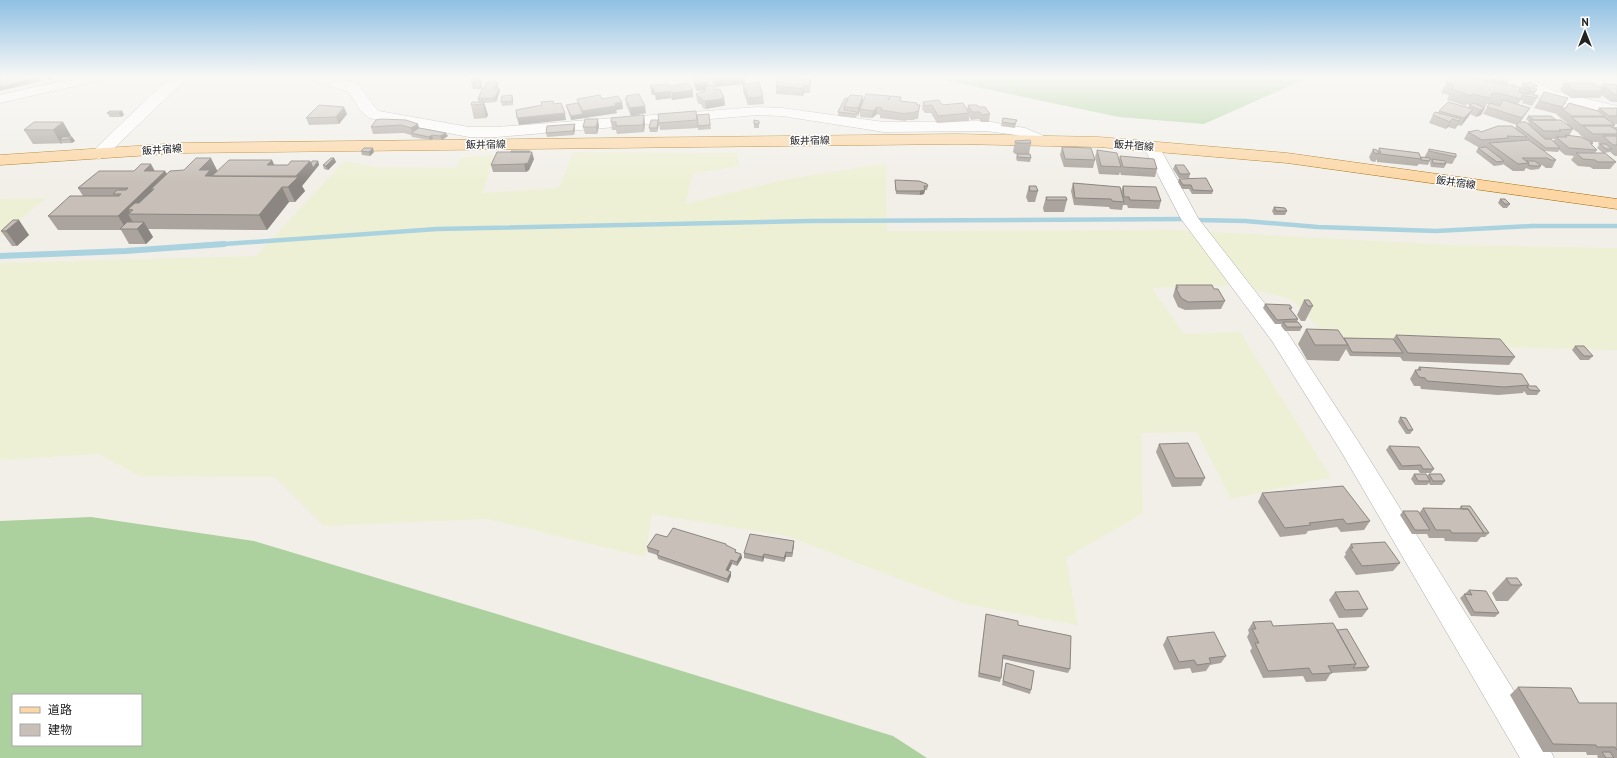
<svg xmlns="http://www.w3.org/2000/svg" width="1617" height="758" font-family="'PT Sans','Noto Sans JP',sans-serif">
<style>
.farmland{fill:#eef0d5}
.forest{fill:#add19e;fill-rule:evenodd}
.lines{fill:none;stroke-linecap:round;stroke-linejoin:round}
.stream-far1{stroke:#aad3df;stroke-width:4.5}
.stream{stroke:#aad3df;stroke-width:6}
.minor-casing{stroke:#a9a9a9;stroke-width:1}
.primary-casing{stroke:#a06b00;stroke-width:1}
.minor{fill:#fff;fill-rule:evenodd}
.primary{fill:#fcd6a4;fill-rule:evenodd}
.wall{fill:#aba49e;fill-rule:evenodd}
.shaded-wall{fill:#8b8681}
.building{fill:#c7bfb8;stroke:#8b8681}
.labels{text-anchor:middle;stroke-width:3;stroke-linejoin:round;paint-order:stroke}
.far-street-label{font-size:10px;fill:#222;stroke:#fff}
</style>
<rect width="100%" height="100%" fill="#f2efe9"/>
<path class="farmland" d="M573,152L737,153L739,166L692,174L686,204L783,180L886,163L887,231L1176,230L1451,245L1617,248V350L1333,343L1291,299L1233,285L1152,288L1184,334L1240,332L1331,477L1231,499L1197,432L1141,433L1143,513L1066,558L1078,625L965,604L787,536L652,514L645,557L487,519L324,526L275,477L140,476L98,454L0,460V263L256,256L344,161L378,167L455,168L462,157L495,155L482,193L559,188Z
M46,198L0,237V199Z"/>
<path class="forest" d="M928,77H1310L1204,124L1119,117Z
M91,517L254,541L497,614L893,736L927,758H0V521ZM13,695H141V745H13Z"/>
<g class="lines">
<path class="stream-far1" d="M1197,220L1245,221L1318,227L1436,231L1532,226H1617
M210,245L437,229L810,221L1185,219"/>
<path class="stream" d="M0,256L125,251L224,244"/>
<g class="minor-casing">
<path id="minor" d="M79,77H103L101,80L0,103V95Z
M173,77H188L105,157L99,159L93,157L91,154L93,151L152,94Z
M310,77C321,75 351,79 359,86C365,91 370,104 379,111L469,127H497L758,107L782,108L884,122L986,121L1025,128L1049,138L1051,141L1049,144L1043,146L1016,135L986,131L884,132L782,116L758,115L497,137H469L369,118L360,110L349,92L312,80Z
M1509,77H1525L1557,92L1617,106V114C1592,109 1524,98 1509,77Z
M1151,141L1157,143L1159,146L1198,218L1287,332L1358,441L1549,747L1554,758H1520L1342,453L1272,341L1181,219L1143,146L1145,143Z"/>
</g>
<g class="primary-casing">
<path id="primary" d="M957,134L1099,137L1287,153L1617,199V209L1287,163L1099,147L957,144L181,153L0,165V155L181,143Z"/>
</g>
<use href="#minor" class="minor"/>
<use href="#primary" class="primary"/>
</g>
<path class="wall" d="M470,77H480L482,86L481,89H473Z
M710,77H745V83L763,97L764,104L748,105L743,91V84L715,87L710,79Z
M1449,77L1457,78L1507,77V83L1506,85L1520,88L1522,84L1537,89L1534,95L1537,98L1532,106L1522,103L1523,100H1521L1518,104L1530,108L1520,122L1528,124L1529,122L1526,119L1528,116L1556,120L1567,124V123L1557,115V114L1534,108L1544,92L1568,98L1562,108L1597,111L1599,108H1617V124H1613L1615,125L1614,127H1617V156H1615L1611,153V152L1603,153L1597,148L1599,145L1598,144L1599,142H1590L1593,143L1592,145L1597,150L1595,153L1616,162L1610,169H1593L1590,167L1578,166L1571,160L1574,156L1565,155L1559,150L1558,152L1544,151L1556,160L1552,168H1546L1542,165H1541V166L1539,169L1531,170L1526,168L1524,171H1513L1503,164L1502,165L1494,166L1476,152L1478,148L1486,147H1478L1464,139L1468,132H1481L1515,128L1517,125L1483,114L1489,104H1487L1481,115L1476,117L1470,114L1461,126L1458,125L1455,129L1448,127L1446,129L1429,123L1433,115L1439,112V111L1468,107L1470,105L1467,104L1466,106L1447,100L1449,95L1441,93ZM1573,129L1577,132H1579L1578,133L1585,139L1569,136ZM1544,139H1555L1553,141Z
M693,78L709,85L725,105L722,106L706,109L703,108L701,104H699L697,101L696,94L706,91V90L696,91L694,85Z
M797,78L811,80L810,93H804L803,96L776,94V86Z
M1564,83L1600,87L1602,84L1617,85V102H1611L1602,95L1600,98H1571L1560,90Z
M498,85L497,88L500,91L496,102L484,103L488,115L486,118L474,119L471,105L478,102V99L484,88Z
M650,85L671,86L693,90V97L672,100L671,98L656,100L655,95H652L651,93Z
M512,95L513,99V105L502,106L501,102Z
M626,96L646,113L631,116L626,105L625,98H627Z
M845,98L863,101L889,98L920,105L918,119H915L914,120H906V121L880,118V115L877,114L872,118L860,117V110L858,116L857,115L856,118L838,116V112Z
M577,99H602L622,102L623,109L616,110L617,113L571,120L567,109L566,105L578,103Z
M923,102L967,110L968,105L979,107L990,114L989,122H981L979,119L971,120L969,116V121L937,123L931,113H925L922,109Z
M122,111L124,115L121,117H110L107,113Z
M347,114L339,124L309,125L306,118Z
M658,114L697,115L709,114L711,129L698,130V127V128L660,130Z
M376,120L419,128L448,136L442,140L433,139L430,140L412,137L411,135L404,133L373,134L371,127Z
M63,122L71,136L70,137H72L75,141L72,143L33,144L24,130Z
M611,122L645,123L644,132L617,134L616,130H612Z
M1002,122L1016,123L1015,128L1001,126Z
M659,124L657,132H650L649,128Z
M754,124H759V128H754Z
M599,126L597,134H585L583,127Z
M575,128L574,135L547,137L546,133Z
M1015,141L1031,143L1029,154H1021L1031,158L1030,162L1017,161L1016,158L1017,154H1015L1013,152Z
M1062,147L1095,160L1093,168L1064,167L1060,155Z
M1379,148L1425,158V156L1429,149L1456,157L1452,164L1445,163L1446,164L1444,168L1431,167L1430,163L1431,160H1430L1428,165L1419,164L1417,166L1377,162V159L1375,162L1371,161L1369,157L1373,149L1378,151Z
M1097,150L1119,159L1120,156L1157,169L1155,177L1121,175L1120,172L1119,175L1099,174L1095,157Z
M361,151L374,152L370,156L362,155Z
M530,152L534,159L529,170L526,172H493L491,165Z
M334,158L336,162L328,170L324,169L323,165Z
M272,160L274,165H288L310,161L311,163L318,161L319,165L302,186L305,191L295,202H289L267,230L148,229L153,237L146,244H129L121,230H58L48,216L83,196L78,188L154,171H165L167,174L217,171Z
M1175,165L1190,174L1189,178H1179L1173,169Z
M1179,179L1213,191L1212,194H1192L1189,189H1182L1178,182Z
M895,180L928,186L927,190H925L924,194L920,195L896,194Z
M1073,183L1121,191L1123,186L1161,201L1159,209L1128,208L1127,205H1123L1122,210L1110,209L1109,207L1074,205L1071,191Z
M1029,186L1038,191L1035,202H1028L1026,197Z
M1046,197L1067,200L1064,212H1044L1043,208Z
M1500,199L1510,204L1507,208H1503L1498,203Z
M1274,207L1287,211L1285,215H1274L1272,211Z
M13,220L29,235L17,246H12L1,231Z
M1176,285L1225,301L1221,309L1185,310L1178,307L1173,296Z
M1304,300L1313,306L1305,321H1301L1297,315Z
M1265,304L1292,308L1291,310L1298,319L1297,322L1302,327L1300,331H1285L1281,326L1282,324H1275L1263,308Z
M1306,329L1344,338L1393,339L1396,335L1515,357L1509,365L1403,361L1400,357L1350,356L1346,349L1339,361L1307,360L1298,344Z
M1575,346L1593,356L1589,360H1580L1572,350Z
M1419,367L1529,385L1528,386L1540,391L1537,395H1527L1524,391L1523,393L1498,395L1421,389L1420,386H1414L1410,379L1415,370H1417Z
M1400,417L1413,430L1410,434H1406L1398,422Z
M1159,444L1205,478L1201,486L1172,487L1156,452Z
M1389,446L1434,469L1431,473H1420L1418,470H1399L1386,450Z
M1414,474L1427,476L1429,474L1445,481L1442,485H1430L1429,483L1427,485H1415L1411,479Z
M1262,493L1370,521L1364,530L1341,532L1337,527L1308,531L1306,534L1280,537L1258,502Z
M1461,506L1489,533L1485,537H1481L1477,542L1445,541L1444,538H1429L1427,534H1412L1400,515L1403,511L1419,513L1423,508L1459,509Z
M667,537L726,546L736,552L741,554L742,558L737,566L732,564L728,571L731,576L728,583L658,559L657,555L648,552L647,547Z
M794,541V545L792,557H786L784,562L764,558L763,562L744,558V553Z
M1351,544L1400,563L1393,571L1356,575L1344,557L1346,554L1345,553Z
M1506,578L1522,585L1508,601H1496L1492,593Z
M1469,590L1499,613L1495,617L1471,616L1460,598Z
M1335,592L1368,609L1362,617L1339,618L1329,600Z
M986,614L1018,625L1070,669L1068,673L1003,659L1001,678L1000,682L978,677Z
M1253,622L1273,626L1337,630L1369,667L1366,671L1331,673L1326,681L1306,682L1303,676L1263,678L1250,651L1252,648L1247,637L1249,633L1248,630Z
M1167,637L1226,656L1221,663L1210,665L1206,671L1192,673L1190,668L1174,670L1163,645Z
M1006,663L1031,690L1030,694L1002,685Z
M1518,687L1579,703H1617V758H1598L1597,756L1598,755H1587L1586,752H1543L1510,695Z"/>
<path class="shaded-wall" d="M39,77L41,81L0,91V87Z
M47,77H63L49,80Z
M478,77H480L482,86L481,89Z
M745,77V84L715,87V80Z
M498,82V85L496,92L495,88Z
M708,82L709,89L705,86L706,90L696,91V84Z
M804,86V93L803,96V89Z
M499,88L500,91L496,102L495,98Z
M651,88H654L655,95H652Z
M693,90V97L672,100V93Z
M671,91V98L656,100L655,93Z
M512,95L513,99V105L512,101Z
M863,96V104L858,116V108Z
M724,97L725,105L722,106L706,109L705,101Z
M484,102L488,115L486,118L483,104Z
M622,102L623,109L616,110L617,113L571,120V116L583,114L582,111Z
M645,106L646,113L631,116L630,108Z
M344,107L347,114L339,124L336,117Z
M877,107V114L872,118L873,111Z
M1485,108L1481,115L1476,117L1480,110Z
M1530,108L1525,115L1518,125L1522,118Z
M1473,109L1469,116L1461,126L1464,118Z
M122,111L124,115L121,117L119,113Z
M565,113L566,120L519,125L517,118Z
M644,115L645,123L644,132L643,125Z
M598,119L599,126L597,134L596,127Z
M1452,119L1448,127L1446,129L1450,122Z
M1461,119L1457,126L1455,129L1459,121Z
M658,120L659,124L657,132V128Z
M63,122L71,136L67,139L60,140L62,143L61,144L53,130Z
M418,124L420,131L413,134L411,128Z
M575,124V128L574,135L573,131Z
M446,133L448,136L442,140L440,136Z
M432,135L433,139L430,140L429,137Z
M72,137L75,141L72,143L69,139Z
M373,148L374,152L370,156L369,152Z
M532,152L534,159L529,170L526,172L524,164Z
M211,158L218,172L217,185L199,170Z
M334,158L336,162L328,170L326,166Z
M272,160L277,171L267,165Z
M310,161L313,168L318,161L319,165L302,186L305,191L295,202L288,187L297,178L296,176Z
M151,164L158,177L165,171L173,185L151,189L157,200L133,210L128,209L132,214H128L134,224L126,229L118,216L144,171Z
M282,187L289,202L267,230L259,215Z
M925,190L924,194L920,195V191Z
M19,220L29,235L17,246L6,231Z
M144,222L153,237L146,244L137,229Z
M794,541V545L792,557V553Z
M786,552V557L784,562V558Z
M741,554L742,558L737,566V562Z
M764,554V558L763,562L762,557Z
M731,560L732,564L727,574L726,570Z
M731,572V576L728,583L727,579Z"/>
<path class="building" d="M0,77H39V78L0,87Z
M705,77L708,82L696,84L693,78Z
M713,77H745L715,80Z
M778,77H797V78L811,80L810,86H804L803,89L776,86Z
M1449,77L1457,79L1458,77H1469L1507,85L1508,84L1514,85V86L1520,88L1519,92L1523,94L1521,99L1498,93H1492L1490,98L1472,94L1471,96L1452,89L1454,85L1446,83Z
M1469,77H1508L1507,83L1494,79L1492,82Z
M487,82H498L495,88H499L495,98L478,99L482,89L484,88Z
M759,82L763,97L748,98L743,84Z
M1529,82L1538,86L1532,88L1537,89L1535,92L1529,90L1531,88L1522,84Z
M688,83L693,90L672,93L671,91L655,93L654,88H651L650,85L669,84L671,86Z
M1564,83H1594L1605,91H1575Z
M1602,84L1617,85V95H1615Z
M713,85L716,90L720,89L724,97L721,99L705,101L702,100L700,97H698L696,94L706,90L705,86Z
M1520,89L1530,91L1529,93L1519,91Z
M1544,92L1568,98L1562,107L1539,101Z
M1527,93L1538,96L1537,98L1526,96Z
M639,94L645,106L630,108L625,98H628L626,96Z
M866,94L890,96L888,100L891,96L901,97L900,101L917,103V105H920L918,112L916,111L915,113H907L906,114L881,110L882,108L877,107L873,111L860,109Z
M512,95V101L501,102L502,96Z
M600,95L602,99L618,96L622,102L615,103L616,106L582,111L577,99Z
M850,95L863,96L858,108L844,107Z
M845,98H848L844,107V110L857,112L856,114L838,112Z
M939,100L942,105L963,103L969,113L938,116L932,105L925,106L923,102Z
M1503,100L1530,108L1522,118L1487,107L1490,103L1500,106Z
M553,101L554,104L561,103L565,113L517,118L516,110L542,105L541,102Z
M472,102H484L483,104L471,105Z
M1448,102L1473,109L1464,118L1439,111Z
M578,103L583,114L571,116L566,105Z
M1474,103L1485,108L1480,110L1469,105Z
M1569,103L1598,111L1605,116H1572L1561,108H1566Z
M319,105L344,107L336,117L306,118Z
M968,105H977L979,107H985L990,114L982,115L980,112H972Z
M1599,108H1617V116H1609Z
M110,111H122L119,113H107Z
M696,111L697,120L659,123L658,114Z
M1435,112L1439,113L1461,119L1459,121L1452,119L1450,122L1433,115Z
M709,114L710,125L698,126L697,115Z
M644,115L643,125L616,126V122H611V118Z
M1528,116H1551L1556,120H1534Z
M1571,117H1604L1615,125H1581Z
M1003,118L1017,120L1015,124L1002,122Z
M381,119L406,120L418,124L411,128L401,125L371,127L376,120Z
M585,119H598L596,127H583Z
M651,120H658L657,128H649Z
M754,120L759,121V124H754Z
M1530,120H1561L1573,129L1559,130L1561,131H1544Z
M34,122H63L53,130H24Z
M1519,122H1526L1545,139H1551L1560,148H1546L1516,125Z
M575,124L573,131L546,133L547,126Z
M1498,126H1512L1527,137L1507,136L1509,138L1482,140L1468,132L1478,130L1481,132Z
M1583,126H1610L1617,130V134H1593Z
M419,128L446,133L440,136L432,135L429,137L411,133Z
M1565,135L1581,137L1593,143H1590L1597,150L1569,148L1556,137H1567Z
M1603,136H1617V145H1613Z
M63,137H72L69,139L60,140Z
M1030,140L1031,143H1016L1015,141Z
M1529,140L1556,160H1551L1547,158H1522L1529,163L1518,164L1489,143Z
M1600,144H1606L1612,149H1606Z
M1062,147L1091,148L1095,160L1065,159Z
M1486,147L1504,161L1497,162L1478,148Z
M364,148H373L369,152L361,151Z
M1379,148L1419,153L1421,159L1381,154Z
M1373,149L1377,150L1379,154L1374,153Z
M1429,149L1456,154V157L1429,151Z
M1097,150L1117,153L1121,167L1101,166Z
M511,151H530L529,152H511Z
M497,152H532L528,163L524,164L491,165Z
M1576,153H1605L1616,162H1598L1595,160L1583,159Z
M1017,154H1030L1031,158L1018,157Z
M1120,156L1154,159L1157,169L1123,167Z
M1421,157L1430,158V161L1421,160Z
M196,158H211L199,170H210L205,176L298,177L288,187H282L259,215L128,214L133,210L128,209L135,203H139L154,189H151L170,171L184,170Z
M331,158H334L326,166L323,165Z
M1432,159L1445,161L1446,164L1433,163Z
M229,160H272L267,165H288L291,161H310L296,176H212Z
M312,161H318L313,168L311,163Z
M1526,161H1535L1541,166H1533L1528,165L1529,163Z
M141,164H151L144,171H165L118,216H48L70,196H119L121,194H113L117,190H126L128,188H78L99,171H134Z
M1175,165H1184L1190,174H1180Z
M1206,178L1213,191L1193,190L1191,185H1183L1179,179Z
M895,180L919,181L927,184L928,186H924L925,190L920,191H896Z
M1073,183L1120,187L1124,202L1112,201L1111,199L1075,198Z
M1029,186H1036L1038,191H1030Z
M1123,186L1156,187L1161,201L1130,200L1129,197H1124Z
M1046,197H1066L1067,200H1047Z
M1500,199H1505L1510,204H1505Z
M1274,207L1285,208L1287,211H1276Z
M13,220H19L6,231H1Z
M127,222H144L137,229H120Z
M1176,285H1212L1214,289H1218L1225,301L1188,302L1181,298L1176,288H1178Z
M1304,300H1309L1313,306H1308Z
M1265,304L1290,305L1292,308H1289L1298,319L1277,320Z
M1283,322H1298L1302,327H1287Z
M1306,329L1338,330L1348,345H1315Z
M1396,335L1500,339L1515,357L1408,353Z
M1344,338L1393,339L1403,353L1352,352Z
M1575,346H1584L1593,356H1584Z
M1419,367L1522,374L1529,385L1504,387L1427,381L1425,378L1419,377L1415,370H1421Z
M1528,386H1536L1540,391L1530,390L1527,387Z
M1400,417L1406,418L1413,430H1408Z
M1188,443L1205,478H1175L1159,444Z
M1389,446L1419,447L1434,469H1423L1421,465L1402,466Z
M1414,474H1426L1430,481H1418Z
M1429,474H1441L1445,481H1433Z
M1343,486L1370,521L1347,524L1343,519L1309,523L1311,525L1285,528L1262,493Z
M1461,506H1470L1489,533H1484L1468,509H1462Z
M1423,508L1468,509L1484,533H1452L1450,530H1436Z
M1403,511H1418L1430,530H1415Z
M673,528L726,544V545L736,550L735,552L741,554L737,562L731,560L726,570L731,572L727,579L657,555L659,551L647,547L656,534L667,537Z
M750,534L794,541L792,553L786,552L784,558L764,554L762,557L744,553Z
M1385,542L1400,563L1362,566L1350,548H1353L1351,544Z
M1506,578H1517L1522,585H1511Z
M1469,590L1486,591L1499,613L1474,612L1464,594L1472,595Z
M1358,591L1368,609L1345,610L1335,592Z
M986,614L1018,621V625L1071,636L1070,669L1003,655L1001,678L979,673Z
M1271,621L1273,626L1333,623L1356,664L1328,666L1332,673L1312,674L1309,668L1268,671L1255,643H1259L1252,629H1256L1253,622Z
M1347,629L1369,667L1353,668L1356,664L1337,630Z
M1214,632L1226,656L1209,658L1211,663L1197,665L1194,660L1179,662L1167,637Z
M1006,663L1034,671L1031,690L1003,681Z
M1518,687L1571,688L1579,703H1617V750L1615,747H1597L1596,745L1553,744Z
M1602,752H1610L1614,758H1606Z"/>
<linearGradient id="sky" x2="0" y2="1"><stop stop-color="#8fc0e4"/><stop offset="0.42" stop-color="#f9f8f5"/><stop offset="1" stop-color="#f9f8f5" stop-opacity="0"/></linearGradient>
<rect width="1617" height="183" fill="url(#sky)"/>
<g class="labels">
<g class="far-street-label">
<text transform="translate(810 140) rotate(-1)" y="4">飯井宿線</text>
<text transform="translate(486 144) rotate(-1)" y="4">飯井宿線</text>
<text transform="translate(1134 145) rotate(4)" y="4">飯井宿線</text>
<text transform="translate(162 149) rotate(-4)" y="4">飯井宿線</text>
<text transform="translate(1456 182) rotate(8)" y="4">飯井宿線</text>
</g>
</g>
<rect x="12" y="694" width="130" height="52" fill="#ffffff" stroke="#a7a7a7"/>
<rect x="20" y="707" width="20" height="6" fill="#fcd6a4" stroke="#a7a7a7"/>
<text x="48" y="714" font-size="12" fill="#222222">道路</text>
<rect x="20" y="724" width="20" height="12" fill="#c7bfb8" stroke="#a7a7a7"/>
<text x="48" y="734" font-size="12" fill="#222222">建物</text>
<g transform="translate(1585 32)" stroke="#ffffff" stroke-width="3" paint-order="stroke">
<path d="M0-3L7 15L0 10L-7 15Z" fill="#222222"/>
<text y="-6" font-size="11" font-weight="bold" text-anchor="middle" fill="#222222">N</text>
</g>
</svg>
